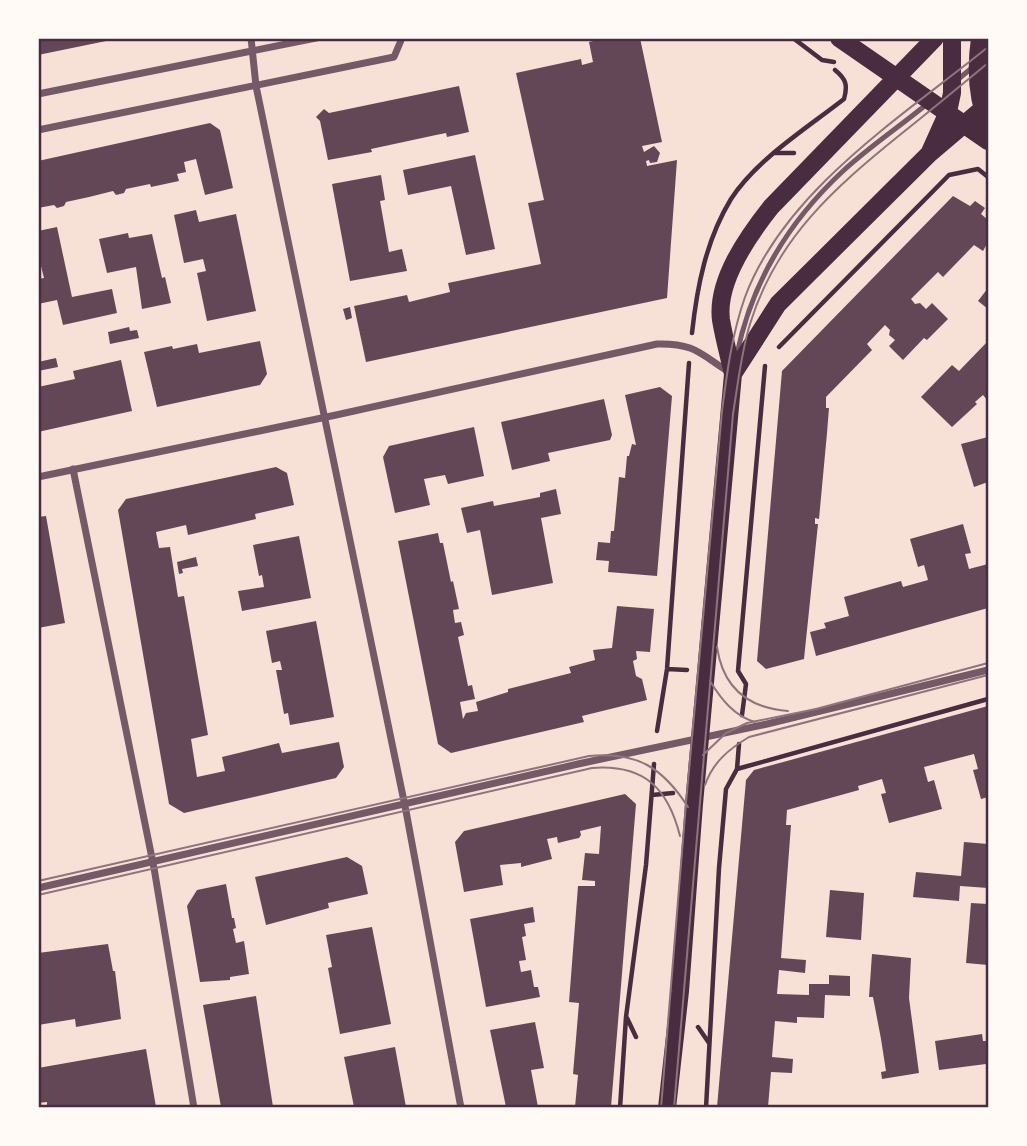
<svg xmlns="http://www.w3.org/2000/svg" width="1027" height="1146" font-family="'Crimson Pro',serif">
<style>
.building{fill:#644757}
.lines{fill:none;stroke-linecap:round;stroke-linejoin:round}
.path{stroke:#4a2c40;stroke-width:4.5}
.service{stroke:#755966;stroke-width:5}
.minor{stroke:#755966;stroke-width:7}
.primary{stroke:#4a2c40;stroke-width:18}
.tram{stroke:#8f747c;stroke-width:2}
.neatline{fill:none;stroke:#4a2c40;stroke-width:2.5}
</style>
<rect width="100%" height="100%" fill="#f7e1d7"/>
<path class="building" d="M38,38H111V40L38,55Z
M606,38H640L662,142L642,146L644,152L654,146L660,153L657,162L650,163L649,160L646,161L647,166L677,160L667,298L366,362L354,306L407,295L409,302L450,292L448,283L541,264L528,203L544,200L516,73L581,59L582,65L593,62L589,42Z
M459,86L469,132L447,137L446,133L436,135L371,149L372,152L328,160L320,121L316,117L324,109L329,113Z
M210,123L220,130L233,188L205,195L196,159L184,162L186,172L177,174L179,181L151,187L150,184L126,189L124,193L116,195L113,191L89,197L66,202L64,206L57,208L54,205L38,208V161Z
M475,155L495,249L466,255L451,186L408,195L403,170Z
M381,175L385,200L380,201L389,252L402,249L407,271L350,281L332,184Z
M953,196L970,206L975,201L985,208L981,214L988,220V242L983,251L974,245L943,277L938,272L911,299L915,304L920,303L926,309L932,303L948,319L927,340L924,338L903,360L889,346L895,340L889,335L890,330L885,325L867,344L872,350L826,397V408H829L827,433L819,519L815,518V524H818L804,659L766,669L757,661L782,371Z
M196,210L199,222L236,214L256,311L207,321L197,273L206,271L203,259L184,263L174,215Z
M57,227L72,297L112,289L117,313L63,325L57,300L38,304V279L44,278L38,254V231Z
M128,233L129,238L152,234L162,278L165,277L171,303L142,309L136,267L107,273L99,239Z
M988,288V309L978,301Z
M350,307L352,318L346,320L343,309Z
M129,327L130,331L137,330L139,338L110,344L108,332Z
M260,341L267,374L260,385L157,407L144,352L172,346L173,349L197,344L199,353Z
M988,341V401L983,395L975,402L977,404L952,427L921,397L952,365L959,371Z
M56,358L58,367L38,371V362Z
M121,360L132,411L38,432V387L75,379L73,371Z
M660,387L672,396L657,576L608,572L609,561L596,560L598,542L610,543L611,531H614L619,477L625,478L627,456H629L632,444L636,445L625,395Z
M604,399L612,435L610,440L548,453L550,461L512,470L501,422Z
M474,427L484,476L448,484L445,475L424,479L430,505L395,513L383,457L389,446Z
M988,437V482L974,487L961,444Z
M276,467L287,473L294,505L255,514L256,519L188,535L186,525L156,532L159,548L170,547L178,597L184,596L208,735L191,739L197,777L225,771L222,757L279,743L282,753L339,742L344,767L336,778L184,813L169,804L118,510L126,499Z
M556,489L561,514L541,518L553,583L492,595L480,530L467,533L461,508L493,501L494,506L504,504L540,497V493Z
M46,516L65,623L38,628V517Z
M963,524L971,553L965,554L969,569L988,564V608L816,656L810,632L826,628L824,623L849,616L844,597L901,581L903,587L928,580L924,565L918,567L910,539Z
M438,533L440,543H443L451,582L453,581L459,609L453,610L455,623L461,622L464,635L458,637L468,686L472,685L475,699L460,702L463,719L466,713L478,711L476,702L508,692V689L571,673L569,667L595,660L593,650L612,648L617,606L654,609L650,652L636,651L637,659L633,661L636,676L642,679L647,700L582,716L584,722L451,753L438,744L398,541Z
M299,536L311,598L242,611L238,591L264,587L262,575L259,576L253,545Z
M196,557L198,566L182,569L183,573L179,574L177,562Z
M316,621L334,717L290,725L288,713L284,714L276,670H282L280,661L272,663L266,631Z
M988,706V797L981,799L973,770L978,769L974,754L924,767L928,782L934,780L942,809L889,823L881,794L886,793L882,779L858,786L859,790L787,810L786,825H791L781,958L806,960L805,973L779,970L777,994L809,995V984H829V975L850,976V996L825,995L824,1018L797,1017V1023L775,1021L772,1057L793,1059L792,1073L771,1072L768,1107H717L746,780L754,770Z
M625,794L636,804L611,1107H575L578,1075L573,1074L579,1003L569,1002L578,886H595V881L582,880L585,853L599,854L601,826L580,831L581,835L579,838L570,840L558,843L557,837L547,839L552,859L521,867V863L500,865L503,885L464,892L455,842L464,831Z
M964,842L988,844V888L960,886L959,901L913,897L916,872L961,876Z
M347,857L362,866L368,894L328,903L329,908L266,925L255,877Z
M226,884L232,918H234L236,928L233,929L236,943L244,941L249,974L230,977V980L200,982L187,906L197,890Z
M830,890L864,893L861,940L826,937Z
M971,903L988,904V965L966,963Z
M533,907L535,922L524,924L526,936L522,937L526,960L519,961L521,972L531,970L534,987H538L540,997L486,1007L470,919Z
M372,927L391,1024L340,1034L328,968L332,967L326,935Z
M108,944L113,971H115L121,1019L76,1027L75,1019L38,1025V953Z
M872,954L911,958L909,998L919,1073L882,1079L881,1072L886,1071L881,1039L873,997H869Z
M256,996L273,1107H221L203,1005Z
M535,1022L544,1068L531,1070L538,1107H506L490,1030Z
M982,1034L983,1041H988V1070L986,1064L939,1070L935,1041Z
M395,1047L406,1107H354L344,1057Z
M146,1049L156,1107H47V1102L38,1103V1068Z"/>
<g class="lines">
<path class="path" d="M793,38L822,60L834,62
M774,153H794
M692,333C697,287 706,240 731,199C757,159 807,128 844,99C848,85 846,79 835,70
M779,347L949,175L978,169L988,177
M667,669L687,670
M742,715L746,684L738,671L765,366
M657,731L667,669L689,363
M737,769L988,699
M652,795L673,793
M627,1018L636,1037
M698,1027L709,1043
M620,1108L626,1017L646,865L654,764
M706,1108L719,868L726,789L737,769L739,744"/>
<path class="service" d="M956,81L973,67
M737,354C752,281 788,222 843,171C869,147 899,127 927,104"/>
<path class="minor" d="M251,38L256,86L406,811L461,1108
M38,94L316,38
M38,130L394,57L402,38
M73,469L154,868L194,1108
M38,477L336,415L657,344C695,343 700,354 729,372
M38,888L578,764L767,724L988,670"/>
<path class="primary" d="M839,38L988,141
M980,38C976,66 977,98 988,124
M930,152L948,112L952,93V38
M733,374L778,304L928,155L988,104
M667,1108L680,991L694,804L733,374C729,356 724,338 721,320C716,281 748,236 771,207L935,38"/>
<path class="tram" d="M717,647C723,688 748,708 788,711
M710,681C721,699 734,716 755,722
M703,755L726,733L747,723L816,709L988,663
M705,785C713,762 729,749 749,737L988,675
M38,881L589,756C637,751 663,768 688,807
M38,895L592,768C644,764 668,788 680,836
M661,1108L686,803L722,411C727,372 732,334 745,297C785,190 903,116 988,47
M674,1108L733,414C738,384 741,353 750,324C776,239 834,188 901,134C930,111 959,87 988,63"/>
</g>
<rect width="1027" height="1146" fill="none" stroke="#fffaf5" stroke-width="80"/>
<rect x="40" y="40" width="947" height="1066" class="neatline"/>
</svg>
